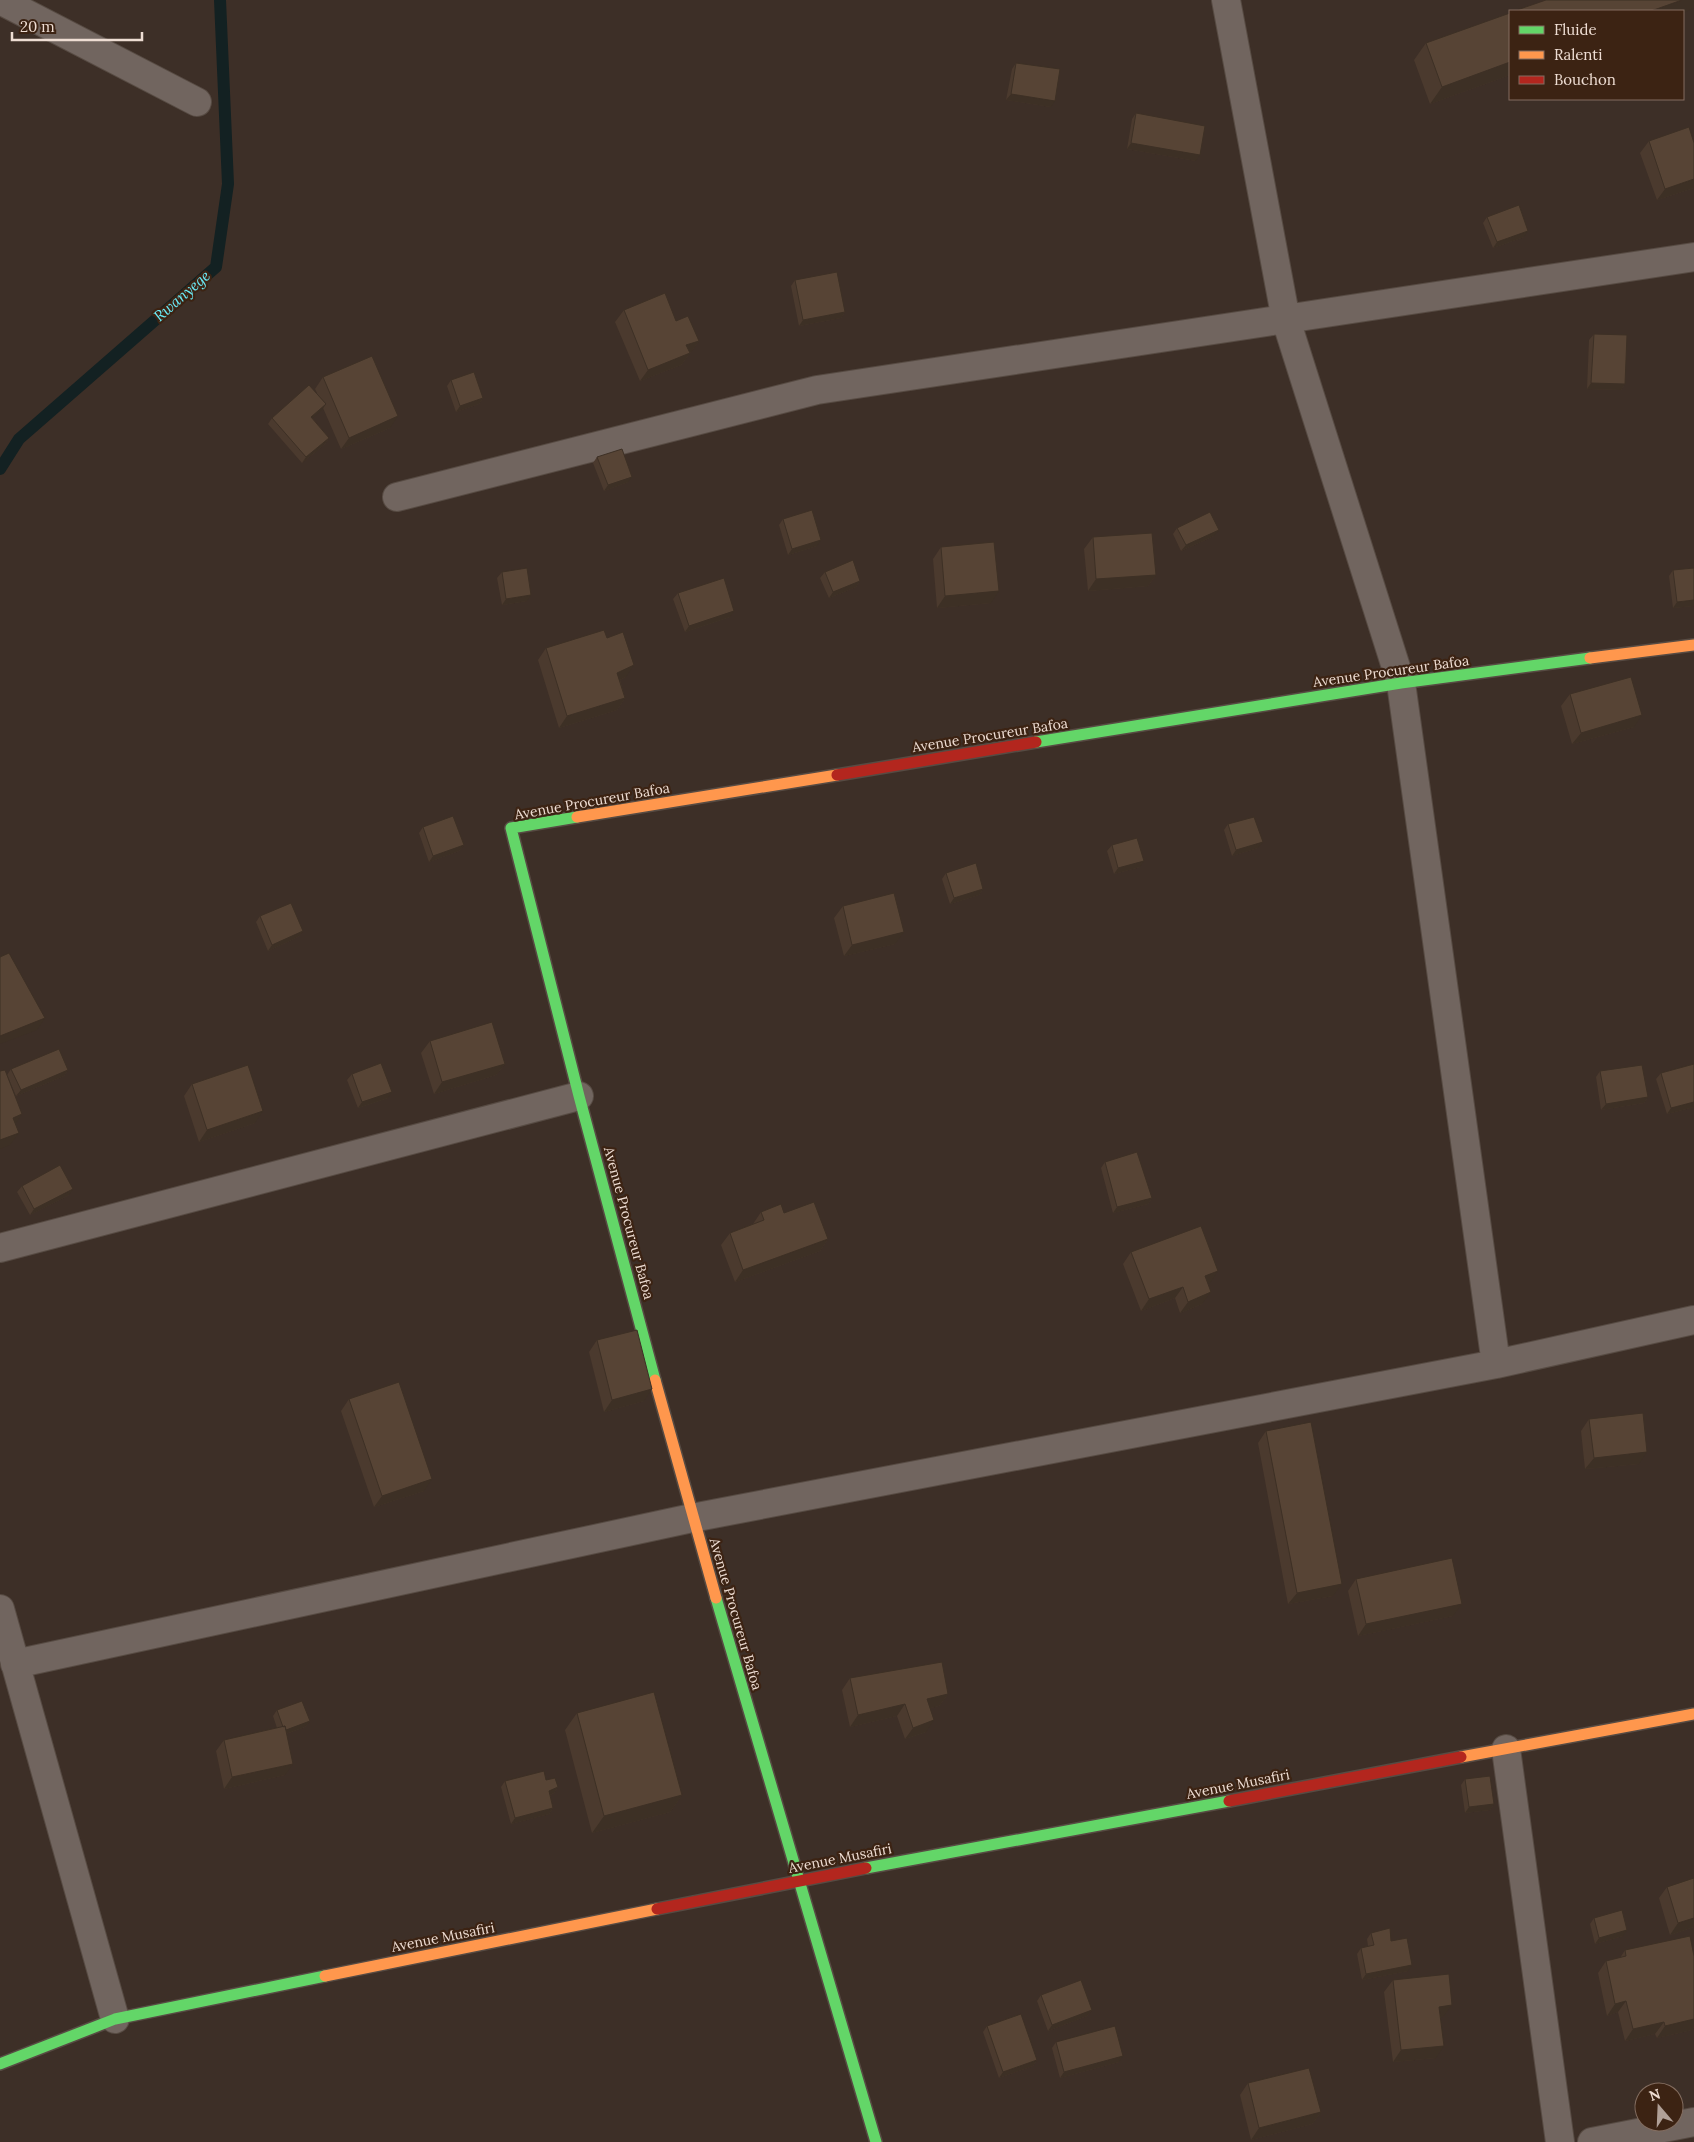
<svg xmlns="http://www.w3.org/2000/svg" width="1694" height="2142" font-family="Lora,serif">
<style>
.lines{fill:none;stroke-linecap:round;stroke-linejoin:round}
.stream{stroke:#132122;stroke-width:12}
.street-casing{stroke:#574b43;stroke-width:30}
.fast-casing{stroke:#574b43;stroke-width:14}
.slow-casing{stroke:#574b43;stroke-width:14}
.jam-casing{stroke:#574b43;stroke-width:14}
.street{stroke:#71655f;stroke-width:28}
.fast{stroke:#63d668;stroke-width:11}
.slow{stroke:#ff974d;stroke-width:11}
.jam{stroke:#b3261e;stroke-width:11}
.wall{fill:#4b3a2e}
.shaded-wall{fill:#3d3025}
.building{fill:#574435;stroke:#3d3025}
.labels{text-anchor:middle;stroke-width:4.5;stroke-linejoin:round;paint-order:stroke}
.street-label{font-size:14px;fill:#eeddd3;stroke:#3c2313}
.water-label{font-size:15px;font-style:italic;fill:#6aecf8;stroke:#3c2313}
</style>
<rect width="100%" height="100%" fill="#3d2f27"/>
<g class="lines">
<path class="stream" d="M0,469L19,439L216,267L228,184L220,0"/>
<g class="street-casing">
<path id="street" d="M0,0L197,102
M1226,0L1286,320L1401,683L1496,1364
M397,497L817,390L1694,257
M0,1248L579,1096
M0,1609L115,2019
M15,1664L692,1518L1496,1364L1694,1320
M1506,1749L1560,2142
M1592,2142L1694,2122"/>
</g>
<g class="fast-casing">
<path id="fast" d="M1036,742L1401,683L1590,658
M577,817L511,828L579,1096L655,1380
M716,1598L876,2142
M866,1868L1229,1801
M0,2064L115,2019L325,1976"/>
</g>
<g class="slow-casing">
<path id="slow" d="M1590,658L1694,645
M577,817L837,775
M655,1380L716,1598
M1461,1757L1694,1714
M325,1976L657,1909"/>
</g>
<g class="jam-casing">
<path id="jam" d="M837,775L1036,742
M1229,1801L1461,1757
M657,1909L866,1868"/>
</g>
<use href="#street" class="street"/>
<use href="#fast" class="fast"/>
<use href="#slow" class="slow"/>
<use href="#jam" class="jam"/>
</g>
<path class="wall" d="M1510,13V75L1430,104L1414,60L1426,43Z
M1016,63L1051,107L1006,100L1012,69Z
M1136,113L1196,161L1127,149L1132,119Z
M1649,141L1694,143V188L1657,200L1640,153Z
M1487,217L1524,237L1493,248L1483,223Z
M795,280L845,312L841,318L799,326L791,286Z
M624,310L676,321L699,341L681,365L640,381L615,322Z
M1594,334L1625,384L1621,390L1587,389L1589,340Z
M323,377L390,428L341,449L323,408L312,418L329,438L325,444L302,463L268,424L272,418L317,393L315,389Z
M451,380L483,398L479,404L456,412L447,386Z
M597,457L628,482L604,491L593,463Z
M783,519L817,546L788,555L779,525Z
M1177,528L1214,536L1181,551L1173,534Z
M1093,537L1156,575L1148,586L1088,591L1084,549Z
M941,547L991,603L937,608L933,559Z
M1673,570L1694,606L1673,608L1669,576Z
M502,572L527,601L502,605L497,578Z
M825,572L860,581L856,587L829,598L820,578Z
M678,593L730,617L685,632L673,599Z
M607,638L626,677L620,680L625,698L617,710L559,728L538,660L546,648Z
M1570,694L1634,727L1572,744L1561,706Z
M1228,824L1258,848L1232,856L1224,830Z
M423,827L464,845L459,851L429,862L419,833Z
M1112,845L1140,867L1114,874L1107,851Z
M946,873L983,889L979,895L950,904L942,879Z
M843,906L895,944L844,956L834,918Z
M260,916L303,931L298,937L268,951L256,922Z
M430,1041L505,1064L496,1075L434,1094L421,1053Z
M1694,1064V1107L1667,1114L1656,1079L1661,1073Z
M11,1069L68,1070L64,1076L16,1096L7,1075Z
M1600,1071L1648,1097L1644,1103L1601,1110L1596,1077Z
M352,1074L388,1098L358,1108L347,1080Z
M192,1084L255,1123L199,1142L184,1096Z
M1105,1162L1152,1198L1148,1204L1113,1213L1101,1168Z
M22,1186L69,1195L30,1215L17,1192Z
M761,1212L784,1213L828,1239L820,1251L735,1282L721,1245L730,1233L753,1224Z
M1131,1252L1210,1283H1208L1202,1304L1180,1313L1175,1298L1141,1311L1123,1264Z
M597,1340L644,1401L604,1412L589,1352Z
M349,1399L424,1491L374,1507L341,1411Z
M1589,1419L1639,1464L1585,1469L1581,1431Z
M1266,1431L1333,1596L1288,1604L1258,1443Z
M1356,1579L1453,1616L1358,1636L1348,1591Z
M850,1678L948,1694L939,1706L930,1708L926,1732L905,1739L897,1716L850,1727L842,1690Z
M277,1710L310,1721L305,1727L286,1734L285,1775L224,1789L216,1751L224,1740L277,1728L273,1716Z
M577,1713L682,1795L670,1812L592,1833L565,1730Z
M1465,1779L1494,1804L1490,1810L1465,1813L1461,1785Z
M546,1780L558,1787L554,1793L550,1795L553,1808L549,1814L511,1824L501,1787L505,1781Z
M1667,1887L1694,1927L1670,1935L1659,1898Z
M1594,1918L1623,1936L1595,1944L1590,1924Z
M1371,1933L1391,1941L1408,1971L1362,1980L1357,1954L1361,1948L1368,1946L1367,1939Z
M1625,1950L1694,1956V2027L1692,2030L1657,2038L1655,2034L1625,2041L1618,2012L1607,2016L1598,1973L1606,1961L1620,1958Z
M1393,1980L1443,2017H1441L1436,2058L1393,2062L1384,1992Z
M1041,1995L1092,2010L1087,2016L1048,2031L1037,2001Z
M987,2026L1037,2060L1033,2066L999,2078L983,2032Z
M1056,2042L1119,2062L1060,2078L1052,2048Z
M1248,2083L1321,2112L1312,2124L1251,2140L1240,2095Z"/>
<path class="shaded-wall" d="M1682,0H1694V8L1683,13V11H1651Z
M1510,62V75L1430,104L1442,87Z
M1011,94L1055,101L1051,107L1006,100Z
M1131,143L1200,155L1196,161L1127,149Z
M1694,179V188L1657,200L1665,189Z
M1528,231L1524,237L1493,248L1497,242Z
M845,312L841,318L799,326L803,320Z
M699,341L691,352L678,357L686,345Z
M690,353L681,365L640,381L648,370Z
M1591,383L1625,384L1621,390L1587,389Z
M483,398L479,404L456,412L460,406Z
M326,404L322,410L307,423L311,417Z
M398,416L390,428L341,449L349,438Z
M329,438L325,444L302,463L306,457Z
M632,477L628,482L604,491L608,485Z
M1219,530L1214,536L1181,551L1186,545Z
M821,540L817,546L788,555L792,549Z
M1156,575L1148,586L1088,591L1096,579Z
M860,581L856,587L829,598L833,592Z
M999,591L991,603L937,608L945,596Z
M531,595L527,601L502,605L506,599Z
M1694,600V606L1673,608L1677,602Z
M734,611L730,617L685,632L689,626Z
M634,665L626,677L609,685L617,673Z
M625,698L617,710L559,728L567,716Z
M1642,715L1634,727L1572,744L1581,733Z
M1263,842L1258,848L1232,856L1236,850Z
M464,845L459,851L429,862L433,856Z
M1144,861L1140,867L1114,874L1118,868Z
M983,889L979,895L950,904L954,898Z
M303,931L298,937L268,951L272,945Z
M904,932L895,944L844,956L852,945Z
M45,1018L37,1030L0,1044V1036Z
M505,1064L496,1075L434,1094L442,1082Z
M68,1070L64,1076L16,1096L21,1090Z
M392,1092L388,1098L358,1108L362,1102Z
M1648,1097L1644,1103L1601,1110L1606,1104Z
M1694,1102V1107L1667,1114L1671,1108Z
M263,1111L255,1123L199,1142L207,1130Z
M22,1114L14,1126L13,1118Z
M19,1133L10,1145L0,1149V1140Z
M73,1189L69,1195L30,1215L34,1209Z
M1152,1198L1148,1204L1113,1213L1117,1207Z
M828,1239L820,1251L735,1282L743,1270Z
M1218,1271L1210,1283L1197,1288L1205,1276Z
M1183,1287L1175,1298L1141,1311L1149,1299Z
M1211,1292L1202,1304L1180,1313L1188,1302Z
M652,1389L644,1401L604,1412L612,1400Z
M1647,1452L1639,1464L1585,1469L1594,1458Z
M432,1479L424,1491L374,1507L382,1496Z
M1342,1584L1333,1596L1288,1604L1297,1593Z
M1462,1604L1453,1616L1358,1636L1366,1624Z
M948,1694L939,1706L918,1711L927,1699Z
M905,1704L897,1716L850,1727L858,1715Z
M934,1720L926,1732L905,1739L913,1728Z
M310,1721L305,1727L280,1736L285,1730Z
M293,1764L285,1775L224,1789L232,1777Z
M558,1787L554,1793L545,1797L549,1791Z
M682,1795L670,1812L592,1833L604,1816Z
M1494,1804L1490,1810L1465,1813L1469,1807Z
M553,1808L549,1814L511,1824L515,1818Z
M1694,1918V1927L1670,1935L1678,1923Z
M1627,1930L1623,1936L1595,1944L1599,1938Z
M1412,1965L1408,1971L1362,1980L1366,1974Z
M1626,2001L1618,2012L1607,2016L1615,2004Z
M1452,2005L1443,2017L1431,2019L1439,2007Z
M1092,2010L1087,2016L1048,2031L1052,2025Z
M1694,2019V2027L1692,2030L1657,2038L1665,2026Z
M1664,2022L1655,2034L1625,2041L1633,2029Z
M1444,2046L1436,2058L1393,2062L1401,2050Z
M1123,2056L1119,2062L1060,2078L1064,2072Z
M1037,2060L1033,2066L999,2078L1003,2072Z
M1321,2112L1312,2124L1251,2140L1259,2128Z"/>
<path class="building" d="M1546,0H1682L1651,11H1514Z
M1510,13V62L1442,87L1426,43Z
M1016,63L1060,69L1055,101L1011,94Z
M1136,113L1205,126L1200,155L1131,143Z
M1689,127L1694,143V179L1665,189L1649,141Z
M1519,205L1528,231L1497,242L1487,217Z
M837,272L845,312L803,320L795,280Z
M665,293L676,321L688,316L699,341L686,345L690,353L648,370L624,310Z
M1594,334L1627,335L1625,384L1591,383Z
M372,356L398,416L349,438L323,377Z
M474,372L483,398L460,406L451,380Z
M309,385L326,404L311,417L329,438L306,457L272,418Z
M622,449L632,477L608,485L597,457Z
M812,510L821,540L792,549L783,519Z
M1210,512L1219,530L1186,545L1177,528Z
M1152,533L1156,575L1096,579L1093,537Z
M994,542L999,591L945,596L941,547Z
M853,560L860,581L833,592L825,572Z
M527,568L531,595L506,599L502,572Z
M1694,568V600L1677,602L1673,570Z
M724,578L734,611L689,626L678,593Z
M604,630L607,638L623,632L634,665L617,673L625,698L567,716L546,648Z
M1631,677L1642,715L1581,733L1570,694Z
M453,816L464,845L433,856L423,827Z
M1254,817L1263,842L1236,850L1228,824Z
M1137,838L1144,861L1118,868L1112,845Z
M976,863L983,889L954,898L946,873Z
M894,893L904,932L852,945L843,906Z
M291,903L303,931L272,945L260,916Z
M9,953L45,1018L0,1036V957Z
M492,1022L505,1064L442,1082L430,1041Z
M59,1049L68,1070L21,1090L11,1069Z
M381,1063L392,1092L362,1102L352,1074Z
M1694,1064V1102L1671,1108L1661,1073Z
M248,1065L263,1111L207,1130L192,1084Z
M1642,1065L1648,1097L1606,1104L1600,1071Z
M5,1070L22,1114L13,1118L19,1133L0,1140V1071Z
M1137,1152L1152,1198L1117,1207L1105,1162Z
M60,1165L73,1189L34,1209L22,1186Z
M814,1202L828,1239L743,1270L730,1233L764,1220L761,1212L781,1204L784,1213Z
M1201,1226L1218,1271L1205,1276L1211,1292L1188,1302L1183,1287L1149,1299L1131,1252Z
M637,1330L652,1389L612,1400L597,1340Z
M399,1382L432,1479L382,1496L349,1399Z
M1643,1413L1647,1452L1594,1458L1589,1419Z
M1311,1422L1342,1584L1297,1593L1266,1431Z
M1452,1558L1462,1604L1366,1624L1356,1579Z
M942,1662L948,1694L927,1699L934,1720L913,1728L905,1704L858,1715L850,1678Z
M654,1692L682,1795L604,1816L577,1713Z
M302,1701L310,1721L286,1730L285,1726L283,1727L277,1710Z
M285,1726L293,1764L232,1777L224,1740Z
M544,1771L546,1780L555,1778L558,1787L549,1791L553,1808L515,1818L505,1781Z
M1490,1776L1494,1804L1469,1807L1465,1779Z
M1694,1878V1918L1678,1923L1667,1887Z
M1622,1910L1627,1930L1599,1938L1594,1918Z
M1390,1928L1391,1941L1407,1938L1412,1965L1366,1974L1361,1948L1374,1945L1371,1933Z
M1690,1936L1694,1956V2019L1665,2026L1664,2022L1633,2029L1626,2001L1615,2004L1606,1961L1626,1956L1625,1950Z
M1449,1974L1452,2005L1439,2007L1444,2046L1401,2050L1393,1980Z
M1081,1980L1092,2010L1052,2025L1041,1995Z
M1021,2014L1037,2060L1003,2072L987,2026Z
M1115,2026L1123,2056L1064,2072L1056,2042Z
M1309,2068L1321,2112L1259,2128L1248,2083Z"/>
<g class="labels">
<g class="street-label">
<text transform="translate(1391 671) rotate(-8)" y="5">Avenue Procureur Bafoa</text>
<text transform="translate(990 735) rotate(-9)" y="5">Avenue Procureur Bafoa</text>
<text transform="translate(592 801) rotate(-10)" y="5">Avenue Procureur Bafoa</text>
<text transform="translate(629 1223) rotate(75)" y="5">Avenue Procureur Bafoa</text>
<text transform="translate(736 1614) rotate(74)" y="5">Avenue Procureur Bafoa</text>
<text transform="translate(1238 1784) rotate(-11)" y="5">Avenue Musafiri</text>
<text transform="translate(840 1858) rotate(-11)" y="5">Avenue Musafiri</text>
<text transform="translate(443 1937) rotate(-11)" y="5">Avenue Musafiri</text>
</g>
<g class="water-label">
<text transform="translate(182 296) rotate(-41)" y="5">Rwanyege</text>
</g>
</g>
<rect x="1509" y="10" width="175" height="90" fill="#3c2313" stroke="#836d60"/>
<rect x="1519" y="26" width="25" height="8" fill="#63d668" stroke="#836d60"/>
<text x="1554" y="35" font-size="15" fill="#eeddd3">Fluide</text>
<rect x="1519" y="51" width="25" height="8" fill="#ff974d" stroke="#836d60"/>
<text x="1554" y="60" font-size="15" fill="#eeddd3">Ralenti</text>
<rect x="1519" y="76" width="25" height="8" fill="#b3261e" stroke="#836d60"/>
<text x="1554" y="85" font-size="15" fill="#eeddd3">Bouchon</text>
<g transform="translate(1659 2107) rotate(341)"><circle r="24" fill="#3c2313" stroke="#836d60"/>
<path d="M0-4L9 19L0 12L-9 19Z" fill="#b0a097"/>
<text y="-8" font-size="14" font-weight="bold" text-anchor="middle" fill="#eeddd3">N</text>
</g>
<path d="M12 32v8h130v-8" fill="none" stroke="#eeddd3" stroke-width="2.5"/>
<text x="20" y="32" font-size="15" fill="#eeddd3" stroke="#3c2313" stroke-width="4" paint-order="stroke">20 m</text>
</svg>
